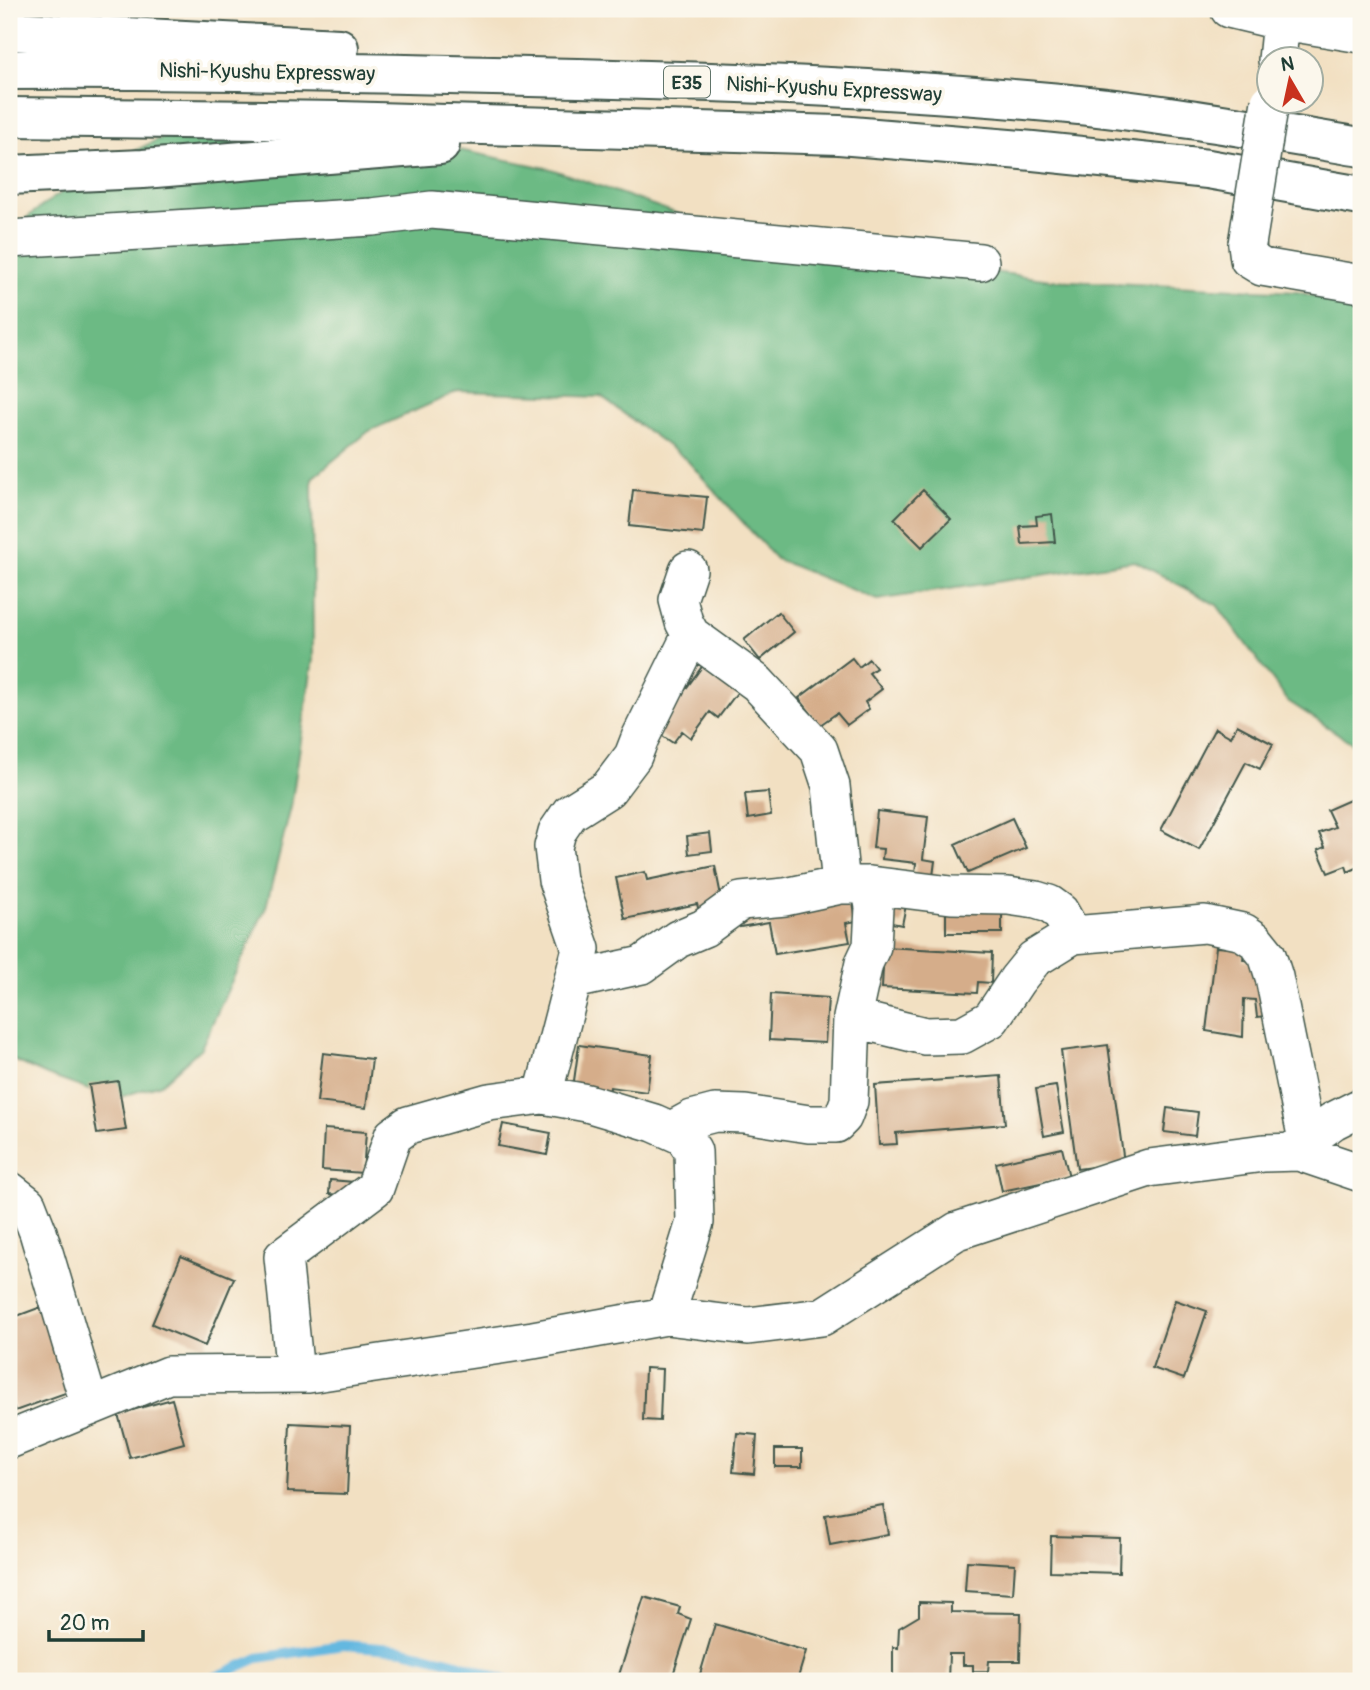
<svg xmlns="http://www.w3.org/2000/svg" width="1370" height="1690" font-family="Pangolin,sans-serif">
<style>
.forest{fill:#6cba84;stroke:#467c5c;stroke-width:2}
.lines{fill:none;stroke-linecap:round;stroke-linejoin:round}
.stream{stroke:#64b8e0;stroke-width:10}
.building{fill:#d5ad8a}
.minor-casing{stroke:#3f5549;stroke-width:40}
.motorway-casing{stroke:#3f5549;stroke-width:42}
.minor{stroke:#fff;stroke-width:37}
.motorway{stroke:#fff;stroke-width:38}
.minor-bridge-casing{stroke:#3f5549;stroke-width:40;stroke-linecap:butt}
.minor-bridge{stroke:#fff;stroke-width:37}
.labels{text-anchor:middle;stroke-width:7;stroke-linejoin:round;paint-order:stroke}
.shield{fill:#fbf7ec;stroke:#61756b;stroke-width:2}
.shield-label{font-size:19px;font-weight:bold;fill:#1f3d34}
.street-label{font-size:21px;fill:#1f3d34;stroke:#fbf7ec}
</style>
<rect width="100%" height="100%" fill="#fbf7ec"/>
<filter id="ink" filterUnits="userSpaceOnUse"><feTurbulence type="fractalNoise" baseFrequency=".0143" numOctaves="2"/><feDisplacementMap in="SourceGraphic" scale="14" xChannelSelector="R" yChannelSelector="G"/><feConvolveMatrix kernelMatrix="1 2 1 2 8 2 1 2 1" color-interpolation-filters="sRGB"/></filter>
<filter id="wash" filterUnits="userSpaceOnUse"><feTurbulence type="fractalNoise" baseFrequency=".00686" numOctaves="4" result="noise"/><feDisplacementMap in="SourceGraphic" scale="28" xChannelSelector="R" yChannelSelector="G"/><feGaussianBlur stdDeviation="1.57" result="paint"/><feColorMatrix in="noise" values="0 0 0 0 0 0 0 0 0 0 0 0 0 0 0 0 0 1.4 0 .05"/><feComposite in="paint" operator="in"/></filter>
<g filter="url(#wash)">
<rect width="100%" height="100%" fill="#f2e0c2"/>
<path class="forest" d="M218,111L402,138L551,169L684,216L831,249L1051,280L1298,292L1361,308V743L1357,746L1288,701L1217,605L1135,561L877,600L776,559L686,459L601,397L457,392L369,431L312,478L313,659L291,807L266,907L201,1048L161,1084L114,1099L47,1075L9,1058V233C68,179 146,145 218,111Z"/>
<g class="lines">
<path class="stream" d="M207,1681L258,1658L343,1645L404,1650L457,1663L507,1681"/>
</g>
<g id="blocks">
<path class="building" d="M633,490L707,497L703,534L629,526Z
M923,490L951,519L922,547L894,519Z
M1052,514L1055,542L1022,544L1020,526L1037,525L1036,516Z
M778,612L794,632L760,660L744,640Z
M852,658L859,667L869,659L876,668L869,673L882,689L865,702L869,709L847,725L837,713L820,725L799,698Z
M704,664L739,690L718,718L710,712L691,738L682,731L673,743L655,731Z
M1237,725L1273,744L1260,769L1246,762L1199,850L1161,830L1215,728L1231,737Z
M768,792L771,815L748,819L745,794Z
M1361,795V866L1348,872L1346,866L1328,873L1318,850L1325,847L1319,833L1335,827L1327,810Z
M877,811L928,817L923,859L935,861L932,884L914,882L916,863L882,859L883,849L873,848Z
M1012,818L1026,848L968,873L955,844Z
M710,833L712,851L689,854L687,836Z
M715,866L723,906L699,911L697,904L625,919L616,878L645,872L647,880Z
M852,895L856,921L846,923L850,942L775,954L769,922L740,927L738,913Z
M891,902L906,905L902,925L887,922Z
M946,907L1002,908V933H946Z
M884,947L992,953L991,983L978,982L977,993L882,988Z
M1216,947L1244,949L1243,960L1251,961L1267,1016L1257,1017L1255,1000L1244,999L1243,1037L1206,1031Z
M771,994L828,998L825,1043L769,1040Z
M579,1045L652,1055L647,1092L610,1087L609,1093L573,1088Z
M1108,1045L1124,1163L1077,1169L1061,1051Z
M323,1053L372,1059L366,1108L317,1102Z
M1001,1076L1005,1124L896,1133L897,1144L879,1145L875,1085Z
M118,1081L126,1130L97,1134L89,1085Z
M1056,1086L1064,1132L1044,1136L1036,1089Z
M1167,1108L1198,1112L1195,1136L1164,1132Z
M503,1124L551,1133L547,1155L498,1146Z
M324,1129L366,1132L363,1173L322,1170Z
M1062,1148L1069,1177L1002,1191L996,1163Z
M330,1180L354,1182L353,1196L329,1194Z
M181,1256L234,1278L205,1346L152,1324Z
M1175,1300L1207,1311L1184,1379L1152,1368Z
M41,1307L71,1391L15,1411L9,1395V1319Z
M645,1368L662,1369L660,1421L643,1420Z
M172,1399L184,1443L130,1458L118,1414Z
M290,1423L350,1426L347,1494L287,1492Z
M737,1433L757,1435L754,1474L733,1472Z
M775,1449H802V1467H775Z
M883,1505L888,1534L830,1545L825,1515Z
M1051,1536L1120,1538L1119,1573L1050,1571Z
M967,1561L1015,1564L1013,1594L965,1591Z
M644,1597L680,1607L678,1614L691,1619L671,1681H617Z
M919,1602L951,1603V1612L1021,1613L1020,1661H989L988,1671H973V1665H963V1654H949L948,1681H893V1647L898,1648L899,1628L919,1616Z
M715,1624L806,1651L797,1681H698Z"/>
</g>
</g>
<g filter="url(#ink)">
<use href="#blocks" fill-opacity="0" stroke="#3f5549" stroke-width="2"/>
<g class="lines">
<g class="minor-casing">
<path id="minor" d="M1229,9L1271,19L1361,34
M1277,60L1281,20
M9,239L372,217L432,210L980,262
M1247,244L1249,259L1262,267L1361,284
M688,570L678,600L684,622L691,635L757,683L819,750L831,786L841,885
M574,980L642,965L678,939L704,928L741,901L785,897L841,885H870L951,895L1008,896L1036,900L1049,904L1060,912L1073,935
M852,1018L925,1036L962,1035L991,1019L1017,980L1034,959L1073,935L1205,924L1243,932L1255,940L1267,955L1274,977L1307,1140
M543,1095L581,949L557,880L553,847L557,832L570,813L608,789L633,756L640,738L691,635
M672,1130L692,1119L715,1113L745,1114L809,1124H836L843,1117L849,1101L852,1018L864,963L872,946L874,907L870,885
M1291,1152L1333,1121L1361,1107
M9,1190L27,1204L38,1232L90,1407
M295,1374L283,1257L375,1188L393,1136L408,1125L489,1102L543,1095L587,1103L654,1123L683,1136L693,1151L695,1222L666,1316
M9,1440L168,1375L308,1374L533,1340L666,1316L748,1326L822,1317L957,1231L1149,1168L1264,1153L1299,1152L1361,1173"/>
</g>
<g class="motorway-casing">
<path id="motorway" d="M9,31L339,48
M9,70C170,69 331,72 493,76C674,80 856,85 1037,101C1146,110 1254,129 1361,147
M9,117L341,121L839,135L1033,151L1208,169L1361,196
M9,175L143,169L440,145"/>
</g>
<use href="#minor" class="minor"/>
<use href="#motorway" class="motorway"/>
<g class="minor-bridge-casing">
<path id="minor-bridge" d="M1247,244L1270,102"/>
</g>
<use href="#minor-bridge" class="minor-bridge"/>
</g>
</g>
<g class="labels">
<rect class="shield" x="664" y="66.5" width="46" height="31" rx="5"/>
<g class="shield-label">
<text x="687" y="89">E35</text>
</g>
<g class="street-label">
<text transform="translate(267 72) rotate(1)" y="7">Nishi-Kyushu Expressway</text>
<text transform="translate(834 89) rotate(3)" y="7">Nishi-Kyushu Expressway</text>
</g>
</g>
<rect width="1370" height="1690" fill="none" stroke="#fbf7ec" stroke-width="35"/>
<g transform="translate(1290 80) rotate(351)"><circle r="33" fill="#fbf7ec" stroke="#a3ada2" stroke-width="2"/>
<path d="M0-5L12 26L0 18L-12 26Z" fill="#c8321e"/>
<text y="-10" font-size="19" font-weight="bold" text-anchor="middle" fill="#1f3d34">N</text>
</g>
<path d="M49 1630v10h94v-10" fill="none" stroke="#1f3d34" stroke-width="3.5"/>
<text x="60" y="1630" font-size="21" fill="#1f3d34" stroke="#fbf7ec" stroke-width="5" paint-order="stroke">20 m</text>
</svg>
